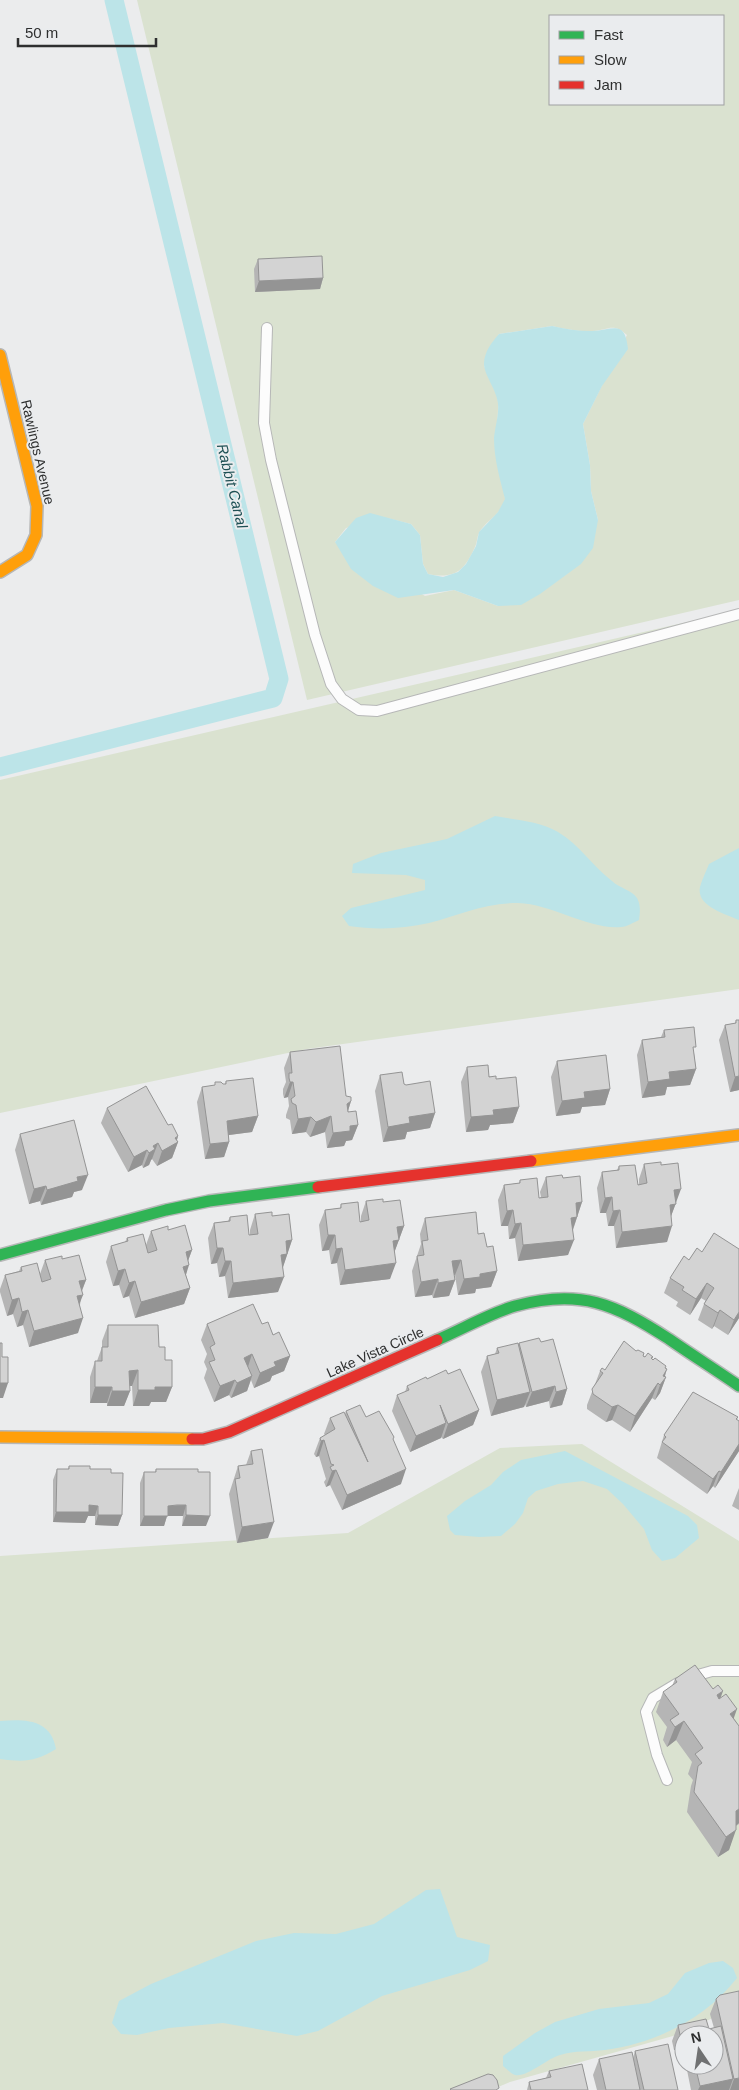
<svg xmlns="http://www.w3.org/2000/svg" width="739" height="2090" font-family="Arial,sans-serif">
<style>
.green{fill:#dae2d0;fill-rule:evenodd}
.water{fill:#bce4e8}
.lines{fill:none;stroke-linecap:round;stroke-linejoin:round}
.canal{stroke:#bce4e8;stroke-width:19}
.lane-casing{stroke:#b6b7b7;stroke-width:12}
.fast-casing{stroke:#b6b7b7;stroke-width:14}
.slow-casing{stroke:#b6b7b7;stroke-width:14}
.jam-casing{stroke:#b6b7b7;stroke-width:14}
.lane{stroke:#fcfcfc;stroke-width:10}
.fast{stroke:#30b455;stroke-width:11}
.slow{stroke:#ff9f0a;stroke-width:11}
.jam{stroke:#e5322d;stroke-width:11}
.wall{fill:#b5b5b5}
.shaded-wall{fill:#949494}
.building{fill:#d3d3d3;stroke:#949494}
.labels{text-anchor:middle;stroke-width:4;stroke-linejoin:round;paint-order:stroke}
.street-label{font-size:14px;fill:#2e2f2f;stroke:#eaecee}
.water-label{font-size:15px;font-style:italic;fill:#1e5054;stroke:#eaecee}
</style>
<rect width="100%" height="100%" fill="#ebeced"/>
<path class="green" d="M137,0H739V600L307,700ZM550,16H723V104H550ZM552,326C565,329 579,332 593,331C608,330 613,322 627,335L583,424L590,465L591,491L598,520L498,606L454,590L425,596L335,542L346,528L387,518L411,524L420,535L423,564L428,574C454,579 464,572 475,547C477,543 477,537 479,533C485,521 502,514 505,500C506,492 497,464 496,455C493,434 501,414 497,394C495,384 488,375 484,366L499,334Z
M739,610V989L307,1049L0,1113V780Z
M582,1444L739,1541V2005L680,2034L510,2082L491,2090H0V1556L348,1533L500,1448Z"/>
<path class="water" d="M552,326C565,329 578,331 592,331C613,330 625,319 628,349L602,386L583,424L590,465L591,491L598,520L593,548L581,564L540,594L521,605L498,606L454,590L398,598L373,586L351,569L335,542L356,518L370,513L411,524L420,535L423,564L428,574L443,577L458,572L466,564L476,546L479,532L498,512L505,499C500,479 494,459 494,438C495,427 499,415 498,404C497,390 484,375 484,364C484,352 492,342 499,334Z
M495,816C516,820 539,821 558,832C580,845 592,866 612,881C619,888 632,890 637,898C641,905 640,913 639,920C634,922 627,927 621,927C589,930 552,904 518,903C484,903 460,915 429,923C403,929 375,930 349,926L342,916L351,908L425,890V880L406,875L352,873L353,864L381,853L447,839Z
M739,848V920C725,914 696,906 700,887C702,879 706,872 709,864Z
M565,1451L688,1516L697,1525L699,1538L675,1558L662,1561L652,1550L644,1529L623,1504L607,1489L583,1481L558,1484L536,1491L528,1498L523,1513L515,1524L501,1536L479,1537L455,1535L450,1530L447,1516L465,1501L491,1485L503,1472L521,1460Z
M0,1721C25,1719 51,1719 56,1749C35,1762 24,1762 0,1759Z
M440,1889L457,1937L490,1945L488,1961L470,1970L382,1996L318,2031L297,2036L223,2023L169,2028L137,2035L121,2034L112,2023L119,2001L151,1984L256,1941L294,1933L336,1934L374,1924L426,1890Z
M723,1961L733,1968L737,1978C705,2019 656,2043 605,2050C590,2052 575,2050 560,2055C548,2058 526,2078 515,2075C511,2074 507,2069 503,2066V2056L535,2033L555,2022L599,2009L649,2003L668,1994L685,1973L709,1963Z"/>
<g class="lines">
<path class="canal" d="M0,767L273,698L279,679L114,0"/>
<g class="lane-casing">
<path id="lane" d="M267,328L264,423L271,460L315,635L331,684L342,699L359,710L377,711L739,614
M691,1677L712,1671H739
M667,1780L657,1755L646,1712L653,1698L678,1683"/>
</g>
<g class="fast-casing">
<path id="fast" d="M0,1255L166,1210L209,1201L318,1187
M437,1340C463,1329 488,1314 515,1306C580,1288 615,1304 669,1339C692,1355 716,1370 739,1386"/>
</g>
<g class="slow-casing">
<path id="slow" d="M0,355L37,506L36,535L27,555L0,572
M531,1161L739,1135
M0,1437L192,1439"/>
</g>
<g class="jam-casing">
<path id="jam" d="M318,1187L531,1161
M192,1439H203L229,1432L437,1340"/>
</g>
<use href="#lane" class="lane"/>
<use href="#fast" class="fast"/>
<use href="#slow" class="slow"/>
<use href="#jam" class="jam"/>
</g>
<path class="wall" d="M258,259L323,278L320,289L255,292L254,269Z
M736,1020L739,1090L730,1092L719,1040L725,1025L735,1023Z
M664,1030L694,1053L696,1069L690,1085L667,1087L665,1095L642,1098L637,1055L642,1040L661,1037Z
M290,1052L346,1096L351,1101L348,1111L358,1125L352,1140L346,1141L344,1146L327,1148L325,1132L310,1137L306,1132L292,1134L290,1120L286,1118V1115L289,1106L288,1097L284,1098L283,1094V1089L286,1082L284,1068Z
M557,1061L610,1089L605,1105L582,1107L580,1113L556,1116L551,1077Z
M467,1067L496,1079L519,1107L513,1123L490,1125L488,1130L466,1132L461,1082Z
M380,1075L404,1084L435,1113L430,1128L407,1132L405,1139L383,1142L375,1091Z
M226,1081L258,1116L252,1132L229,1135V1142L224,1157L205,1159L197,1102L202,1087L225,1084Z
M107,1108L168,1125L178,1136L177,1140L178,1142L172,1158L157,1166L152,1159L151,1160L149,1165L143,1168L142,1165L128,1172L101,1123Z
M20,1134L82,1190L74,1192L72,1197L41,1205L40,1201L29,1204L15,1150Z
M644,1164L661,1165L676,1203L671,1216L667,1242L616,1248L614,1226H608L606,1213H600L597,1188L602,1172L617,1170L619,1166L638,1185L639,1184V1179Z
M546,1177L563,1178L582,1202L573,1230L568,1255L518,1261L515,1238L509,1239L508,1226H501L498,1200L504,1185L519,1183L520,1180L539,1198L541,1197L540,1192Z
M366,1201L383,1202L404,1226L394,1253L390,1279L340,1285L337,1263L331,1264L329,1250L322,1251L319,1225L325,1210L340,1208L341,1204L360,1222L361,1221V1216Z
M255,1214L272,1216L292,1240L283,1267L278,1292L228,1298L225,1276L219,1277L217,1263L211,1264L208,1238L214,1223L228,1221L230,1217L249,1235H250V1230Z
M425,1218L478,1234L487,1247L497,1271L491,1287L476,1289L475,1293L458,1295L455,1275H454L455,1280L449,1296L433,1298L432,1295L415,1297L412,1271L421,1244L420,1234Z
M168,1230L192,1250L188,1261L186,1275L190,1288L184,1304L135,1318L129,1296L123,1298L119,1285L113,1286L106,1262L111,1246L125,1242L127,1238L146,1245L151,1231Z
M697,1248L739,1318L728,1335L714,1326L712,1329L698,1320L704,1304L706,1301L701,1298L690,1315L676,1306L678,1302L664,1293L670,1278L689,1260Z
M62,1259L86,1280L82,1291L80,1305L78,1333L29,1347L23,1325L17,1327L13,1314L7,1316L0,1292V1289L5,1275L19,1271L21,1267L40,1274L45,1260Z
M207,1324H262L273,1335L290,1356L284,1371L272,1376L270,1381L254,1388L251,1380L247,1391L231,1398L229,1395L214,1402L204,1378L207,1369L204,1362L207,1354L201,1340Z
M108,1325L159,1347L165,1360L172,1387L166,1402H151L149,1406H133L132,1386H129L130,1391L124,1406H107V1403H90V1377L95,1361H97L102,1347V1341Z
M541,1342L567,1389L562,1405L550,1408L549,1401L526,1407L525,1404L524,1407L491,1416L481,1372L487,1356L495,1354L497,1348L518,1345L519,1343Z
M636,1351L645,1357H653L652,1359L666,1368L665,1377H666L660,1393L655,1400L652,1398L630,1432L612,1420L606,1422L587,1409V1405L600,1371L605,1370Z
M448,1374L479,1410L473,1425L443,1439L441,1437V1438L410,1452L392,1411L397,1395L405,1392L407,1386L427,1379Z
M346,1411L366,1417L393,1439L401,1484L342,1510L330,1485L326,1487L324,1482L326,1479L319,1456L316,1457L314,1454L320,1438L325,1435L324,1434L330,1418L345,1414Z
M738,1417L737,1420L739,1421V1451L715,1488L713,1486L707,1494L657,1458L664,1435Z
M251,1451L268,1538L237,1543L229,1494L238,1466L246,1465Z
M69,1466L111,1473L122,1515L118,1526L95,1525V1516H88L85,1523L53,1522V1480L57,1469H68Z
M156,1469L198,1472L206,1526H182L183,1516H167L164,1526H140V1483L144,1472H155Z
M739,1488V1510L732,1506Z
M675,1679L713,1689L721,1698L739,1726V1824L736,1826L729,1850L718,1857L687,1812L691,1786L693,1780L688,1774L692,1762L676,1740L667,1747L663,1740L667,1727L656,1712L663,1692L672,1686Z
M716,1999L739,2090H691L686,2065H714V2035H684V2058L682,2049L674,2050L672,2041L678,2025L709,2029L714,2028L710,2014Z
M635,2051L678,2090H597L593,2075L599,2059L633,2058Z
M549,2071L588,2090H527L529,2082L546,2078Z"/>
<path class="shaded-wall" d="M323,278L320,289L255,292L259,281Z
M696,1069L690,1085L667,1087L665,1095L642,1098L648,1082L669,1072Z
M739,1076V1090L730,1092L735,1077Z
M290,1082H293L288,1097L284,1098Z
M610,1089L605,1105L582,1107L580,1113L556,1116L562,1101L584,1092Z
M351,1101L346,1117L347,1104Z
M519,1107L513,1123L490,1125L488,1130L466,1132L471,1117L493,1110Z
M435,1113L430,1128L407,1132L405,1139L383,1142L388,1127L409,1117Z
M258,1116L252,1132L221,1136L227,1121Z
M331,1116L325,1132L310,1137L316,1122Z
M311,1117L306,1132L292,1134L298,1119Z
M358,1125L352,1140L346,1141L344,1146L327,1148L333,1133L350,1126Z
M178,1136L176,1143L178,1142L172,1158L157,1166L162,1151Z
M229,1142L224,1157L205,1159L210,1144Z
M158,1143L152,1159L151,1160L149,1165L143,1168L149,1153L153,1146Z
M147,1150L142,1165L128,1172L134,1157Z
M88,1175L82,1190L74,1192L72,1197L41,1205L47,1190L77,1177Z
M46,1186L40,1201L29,1204L34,1189Z
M681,1189L670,1219L664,1220L674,1190Z
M612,1197L606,1213H600L605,1198Z
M582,1202L572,1232L566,1233L576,1203Z
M513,1210L508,1226H501L507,1211Z
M620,1210L614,1226H608L613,1211Z
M521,1223L515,1238L509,1239L515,1224Z
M404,1226L393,1256L387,1257L397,1227Z
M672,1226L667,1242L616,1248L622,1232Z
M328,1235H335L329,1250L322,1251Z
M292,1240L282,1270H276L286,1241Z
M574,1240L568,1255L518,1261L523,1245Z
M217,1248H223L217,1263L211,1264Z
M342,1248L337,1263L331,1264L336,1249Z
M192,1250L186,1266V1252Z
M461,1260L455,1275L447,1276L452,1261Z
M225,1261H231L225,1276L219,1277Z
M396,1263L390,1279L340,1285L345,1270Z
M189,1265L184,1281L183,1267Z
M125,1269L119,1285L113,1286L118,1271Z
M497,1271L491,1287L476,1289L475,1293L458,1295L464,1279L480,1274Z
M284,1277L278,1292L228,1298L233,1283Z
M438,1279L432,1295L415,1297L421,1282Z
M86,1280L80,1295L79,1281Z
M455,1280L449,1296L433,1298L438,1283Z
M135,1281L129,1296L123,1298L129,1283Z
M707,1283L701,1298L690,1315L696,1299Z
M190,1288L184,1304L135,1318L141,1302Z
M83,1295L77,1310V1296Z
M19,1298L13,1314L7,1316L12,1300Z
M28,1310L23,1325L17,1327L22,1312Z
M720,1310L714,1326L712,1329L718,1313Z
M739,1312V1318L728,1335L734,1320Z
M83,1318L78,1333L29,1347L34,1331Z
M252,1354L247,1370L244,1358Z
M290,1356L284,1371L272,1376L270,1381L254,1388L260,1373L274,1362Z
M667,1369L663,1382L666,1377L660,1393L655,1400L663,1376Z
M138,1370L132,1386H124L129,1371Z
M252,1376L247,1391L231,1398L237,1383Z
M235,1380L229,1395L214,1402L220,1386Z
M0,1383H8L3,1398H0Z
M658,1383L652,1398L630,1432L635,1416Z
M555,1386L549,1401L526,1407L532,1392Z
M95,1387H112L107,1403H90Z
M155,1387H172L166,1402H151L149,1406H133L138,1390Z
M567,1389L562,1405L550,1408L556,1392Z
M112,1391H130L124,1406H107Z
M530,1392L524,1407L491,1416L497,1400Z
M618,1405L612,1420L606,1422L612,1407Z
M479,1410L473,1425L443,1439L448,1424Z
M446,1423L441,1438L410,1452L416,1436Z
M324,1440L319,1456L316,1457L321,1441Z
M739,1444V1451L715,1488L721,1472Z
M406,1469L401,1484L342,1510L347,1495Z
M336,1470L330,1485L326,1487L332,1471Z
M719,1471L713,1486L707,1494L713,1479Z
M89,1505L98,1506L95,1516H88L85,1523L53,1522L56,1512Z
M186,1505L183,1516H167L164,1526H140L144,1516L168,1506Z
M98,1515H122L118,1526L95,1525Z
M186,1515L210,1516L206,1526H182Z
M274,1522L268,1538L237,1543L242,1527Z
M723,1691L716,1711L717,1695Z
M737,1709L730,1729V1714Z
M684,1721L676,1740L667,1747L675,1727Z
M739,1809V1823L729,1831L736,1811Z
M736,1830L729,1850L718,1857L726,1837Z
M688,2033L687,2035H684V2043L682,2049L674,2050L680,2035Z
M739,2078V2090H730L734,2079Z
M733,2079L729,2090H698L700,2086Z"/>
<path class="building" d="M322,256L323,278L259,281L258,259Z
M736,1020H739V1076L735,1077L725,1025L736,1023Z
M694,1027L696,1047H693L696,1069L669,1072L670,1079L648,1082L642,1040L665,1037L664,1030Z
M340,1046L346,1096L351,1097V1101L347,1104L348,1112L356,1111L358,1125L350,1126V1131L333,1133L331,1116L316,1122L311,1117L298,1119L296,1105L292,1103L291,1099L295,1096L293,1082H290L289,1078V1073H292L290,1052Z
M606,1055L610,1089L584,1092L585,1098L562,1101L557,1061Z
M488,1065L489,1077L496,1076V1079L516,1077L519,1107L493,1110L494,1115L471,1117L467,1067Z
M402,1072L404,1084L406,1085L430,1081L435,1113L409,1117L410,1123L388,1127L380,1075Z
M253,1078L258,1116L227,1121L229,1142L210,1144L202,1087L215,1085V1082H221L223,1084H226V1081Z
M146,1086L168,1125L172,1124L178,1136L175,1138L178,1142L162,1151L158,1143L153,1146L155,1149L149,1153L147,1150L134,1157L107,1108Z
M74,1120L88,1175L77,1177L78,1181L47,1190L46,1186L34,1189L20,1134Z
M661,1162V1165L678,1163L681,1189L674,1190L676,1204L670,1205L672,1226L622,1232L620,1210L613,1211L612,1197L605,1198L602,1172L619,1170V1166L635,1165L638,1185L647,1183L644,1164Z
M562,1175L563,1178L580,1176L582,1202L576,1203L577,1217L571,1218L574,1240L523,1245L521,1223L515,1224L513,1210L507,1211L504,1185L520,1183V1180L537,1178L539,1198L548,1197L546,1177Z
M383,1199V1202L400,1200L404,1226L397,1227L399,1240L393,1241L396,1263L345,1270L342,1248L336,1249L335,1235H328L325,1210L341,1208V1204L358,1202L360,1222L369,1220L366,1201Z
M272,1212V1216L289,1214L292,1240L286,1241L287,1254L281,1255L284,1277L233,1283L231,1261H225L223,1248H217L214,1223L230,1221V1217L247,1215L249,1235L258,1234L255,1214Z
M476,1212L478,1234L484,1233L487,1247L493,1246L497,1271L480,1274V1277L464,1279L461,1260L452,1261L455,1280L438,1283V1279L421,1282L417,1256L424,1255L422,1241L428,1240L425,1218Z
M185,1225L192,1250L186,1252L189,1265L183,1267L190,1288L141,1302L135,1281L129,1283L125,1269L118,1271L111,1246L128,1241L127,1238L143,1234L148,1253L157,1250L151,1231L168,1226V1230Z
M714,1233L739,1249V1312L734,1320L720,1310L718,1313L704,1304L714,1288L707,1283L696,1299L682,1290L684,1287L670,1278L684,1256L689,1260L697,1248L702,1252Z
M79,1255L86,1280L79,1281L83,1295L77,1296L83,1318L34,1331L28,1310L22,1312L19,1298L12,1300L5,1275L22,1271L21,1267L37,1263L42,1282L51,1279L45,1260L62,1256V1259Z
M253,1304L262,1324L268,1322L273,1335L279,1332L290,1356L274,1362L276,1366L260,1373L252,1354L244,1358L252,1376L237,1383L235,1380L220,1386L209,1362L215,1360L210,1347L215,1344L207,1324Z
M108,1325H158L159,1347H165V1360H172V1387H155V1390H138V1370L129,1371L130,1391H112V1387H95V1361H102V1347H108Z
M539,1338L541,1342L553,1339L567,1389L556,1392L555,1386L532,1392L519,1343Z
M624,1341L636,1351L638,1350L644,1353L643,1356L645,1357L648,1353L653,1357L651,1358L653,1360L655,1358L666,1366L665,1368L667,1369L663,1376L666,1377L660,1385L658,1383L635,1416L618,1405L612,1407L593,1394L592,1389L603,1373L600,1371L602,1368L605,1370Z
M0,1343H2V1357H8V1383H0Z
M518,1343L530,1392L497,1400L487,1356L499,1353L497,1348Z
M460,1369L479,1410L448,1424L440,1405L446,1423L416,1436L397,1395L409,1390L407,1386L426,1377L427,1379L446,1370L448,1374Z
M693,1392L738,1417L736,1419L739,1421V1444L721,1472L719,1471L713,1479L662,1442L666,1437L664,1435Z
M360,1405L366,1417L379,1411L394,1437L393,1439L406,1469L347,1495L336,1470L332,1471L330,1467L334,1465L331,1464L324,1440L321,1441L320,1438L335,1429L330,1418L344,1412L368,1462L346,1411Z
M262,1449L274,1522L242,1527L235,1479L240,1478L238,1466L253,1464L251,1451Z
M69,1466H90V1469H111V1473H123L122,1515H98V1506L89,1505V1512H56L57,1469H69Z
M156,1469H198V1472H210V1516L186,1515V1505H177L168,1506V1516H144V1472H156Z
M695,1665L713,1689L718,1685L723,1691L717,1695L719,1699L726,1694L737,1709L730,1714L739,1726V1809L736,1811V1830L726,1837L694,1792L698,1766L702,1763L695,1754L703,1748L684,1721L675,1727L670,1720L679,1714L663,1692L677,1682L675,1679Z
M739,1991V2078L734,2079L716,1999L720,1995Z
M706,2019L709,2029L721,2026L733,2079L700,2086L695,2065H714V2035H688V2033L680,2035L678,2025Z
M668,2044L678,2090H644L635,2051Z
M632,2052L640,2090H606L599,2059Z
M582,2064L588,2090H531L529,2082L551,2077L549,2071Z
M488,2074L493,2075L497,2080L499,2088L496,2090H451L450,2089Z"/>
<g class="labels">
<g class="street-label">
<text transform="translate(38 452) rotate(77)" y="5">Rawlings Avenue</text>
<text transform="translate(375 1352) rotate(-24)" y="5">Lake Vista Circle</text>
</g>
<g class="water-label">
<text transform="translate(232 486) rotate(76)" y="5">Rabbit Canal</text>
</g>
</g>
<rect x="549" y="15" width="175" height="90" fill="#eaecee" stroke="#9fa0a2"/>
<rect x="559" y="31" width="25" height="8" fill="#30b455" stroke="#9fa0a2"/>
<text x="594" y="40" font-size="15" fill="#2e2f2f">Fast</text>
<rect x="559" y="56" width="25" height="8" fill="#ff9f0a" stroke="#9fa0a2"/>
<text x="594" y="65" font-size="15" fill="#2e2f2f">Slow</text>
<rect x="559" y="81" width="25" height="8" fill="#e5322d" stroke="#9fa0a2"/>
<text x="594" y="90" font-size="15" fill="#2e2f2f">Jam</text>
<g transform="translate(699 2050) rotate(347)"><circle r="24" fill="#eaecee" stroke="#9fa0a2"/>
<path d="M0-4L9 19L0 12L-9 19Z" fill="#707172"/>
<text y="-8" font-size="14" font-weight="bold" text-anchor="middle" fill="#2e2f2f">N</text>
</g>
<path d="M18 38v8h138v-8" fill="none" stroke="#2e2f2f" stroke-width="2.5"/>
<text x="25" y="38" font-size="15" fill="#2e2f2f" stroke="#eaecee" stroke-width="4" paint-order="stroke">50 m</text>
</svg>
